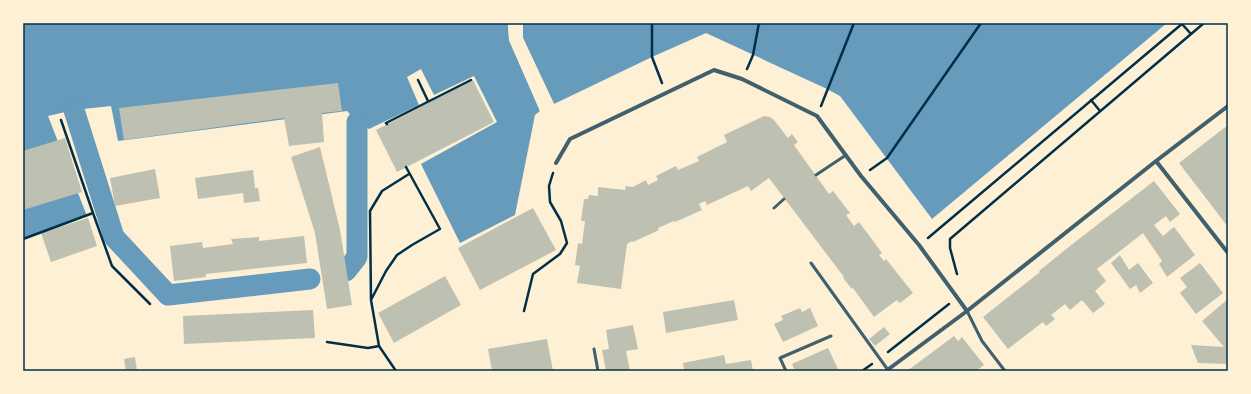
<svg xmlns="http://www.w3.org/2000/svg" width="1251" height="394" font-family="'Roboto Condensed',sans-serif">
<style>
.water{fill:#669bbc}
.pier{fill:#fdf0d5}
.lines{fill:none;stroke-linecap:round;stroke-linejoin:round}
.canal{stroke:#669bbc;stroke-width:21}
.building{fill:#bec0b2}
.path{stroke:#003049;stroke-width:2.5}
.service{stroke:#3f606c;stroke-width:3}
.minor{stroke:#3f606c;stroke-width:4}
.neatline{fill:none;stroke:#003049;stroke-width:1.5}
</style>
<rect width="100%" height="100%" fill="#fdf0d5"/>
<path class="water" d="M23,23H508L509,40L540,111L535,115L515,215L460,243L421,164L497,122L474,76L434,95L421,69L407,77L419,105L369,129L357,122L347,111L118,141L111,106L74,110L48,116L87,216L23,239Z
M523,23H1167L932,219L840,96L827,89L706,33L652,57L554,104L523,38Z"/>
<path class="pier" d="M508,23H510L511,39L542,110L540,111L509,40Z
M521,23H523V38L554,104L553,105L521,38Z"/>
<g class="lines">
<path class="canal" d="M74,110L114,237L168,295L310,279
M346,271L357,257V122"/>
</g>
<path class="building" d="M473,80L494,122L397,172L376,130Z
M338,83L342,111L322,113L324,142L289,146L284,118L124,140L119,108Z
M764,116L770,117L774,120L788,138L792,134L798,142L794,145L829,194L833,191L850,213L846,215L854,226L859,222L882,253L879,255L884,261L886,259L913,293L900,303L897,300L874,317L853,288L852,289L843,278L844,277L769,178L751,191L748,186L707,205L705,201L699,204L702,210L675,222L674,221L658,228L659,230L633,242L632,241L627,244L621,289L577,283L580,266L575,265L578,243L582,244L585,221H581L584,199H588L589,195L598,196V187L625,190L626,186L633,187L646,180L648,185L658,180L656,176L676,166L678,170L699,161L697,157L727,142L724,135Z
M1228,125V227L1179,163Z
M65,138L82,192L23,210V151Z
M320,147L340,230L352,305L327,309L315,233L291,157Z
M155,169L160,198L115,206L110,178Z
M253,170L255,188H258L260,201L244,203L243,193L198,199L195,178Z
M1154,181L1180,214L1170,222L1166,216L1154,225L1163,236L1174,227L1195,255L1167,277L1159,264L1162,261L1143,233L1097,269L1106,281L1095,291L1105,304L1093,313L1082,300L1070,310L1065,304L1051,315L1055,319L1046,326L1043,322L1008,349L983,317L1040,272L1039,271L1075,242Z
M533,208L556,250L480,290L458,248Z
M88,218L97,246L51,262L41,233Z
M304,236L307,263L206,274V277L174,281L170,246L202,242L203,248L233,244L231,239L259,237V241Z
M1120,255L1129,270L1138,263L1153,283L1140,293L1136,285L1130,289L1111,263Z
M1200,263L1223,293L1196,314L1180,293L1187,287L1180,278Z
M445,276L461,305L394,343L378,313Z
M1228,299V364L1198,363L1191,345L1224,347L1202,321Z
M734,300L738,320L666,333L663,312Z
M800,308L802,312L810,308L818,326L783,342L774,324L783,320L781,316Z
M313,310L315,338L184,344L183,316Z
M633,325L638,349L626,351L630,371H606L602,350L609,349L606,330Z
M884,327L890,334L875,346L869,339Z
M954,336L958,341L962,337L984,365L976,371H907Z
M547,339L553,371H492L488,349Z
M828,348L839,371H795L792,364Z
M724,355L726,364L751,360L753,371H684L683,363Z
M135,357L137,371H126L124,359Z"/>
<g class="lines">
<path class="path" d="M652,23V57L662,83
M1182,24L1191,34
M747,69L753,55L759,23
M418,80L428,101
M1091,100L1100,111
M821,106L854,23
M61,120L93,213
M387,124L386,123L471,80
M870,170L887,158L981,23
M928,238L1183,23
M23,239L93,213L112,266L150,304
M957,274L950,248V239L1204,23
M371,299L370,211L382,191L409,174
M524,311L533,274L560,254L567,243L561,221L550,202L549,186L553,173
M327,342L368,348L379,346
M888,352L949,304
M396,371L379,346L371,300L386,271L397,255L412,245L440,229L406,167
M862,371L872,364"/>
<path class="service" d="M816,175L846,155
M774,208L784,199
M811,263L888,370
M967,311L982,341L1005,371
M594,349L598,371
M786,371L780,358L831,336"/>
<path class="minor" d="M1156,161L1228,253
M556,163L570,139L714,70L742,79L817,116L861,176L919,245L967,311
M886,371L967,311L1156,161L1228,106"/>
</g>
<rect width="1251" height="394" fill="none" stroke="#fdf0d5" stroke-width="48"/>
<rect x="24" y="24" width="1203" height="346" class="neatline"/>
</svg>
